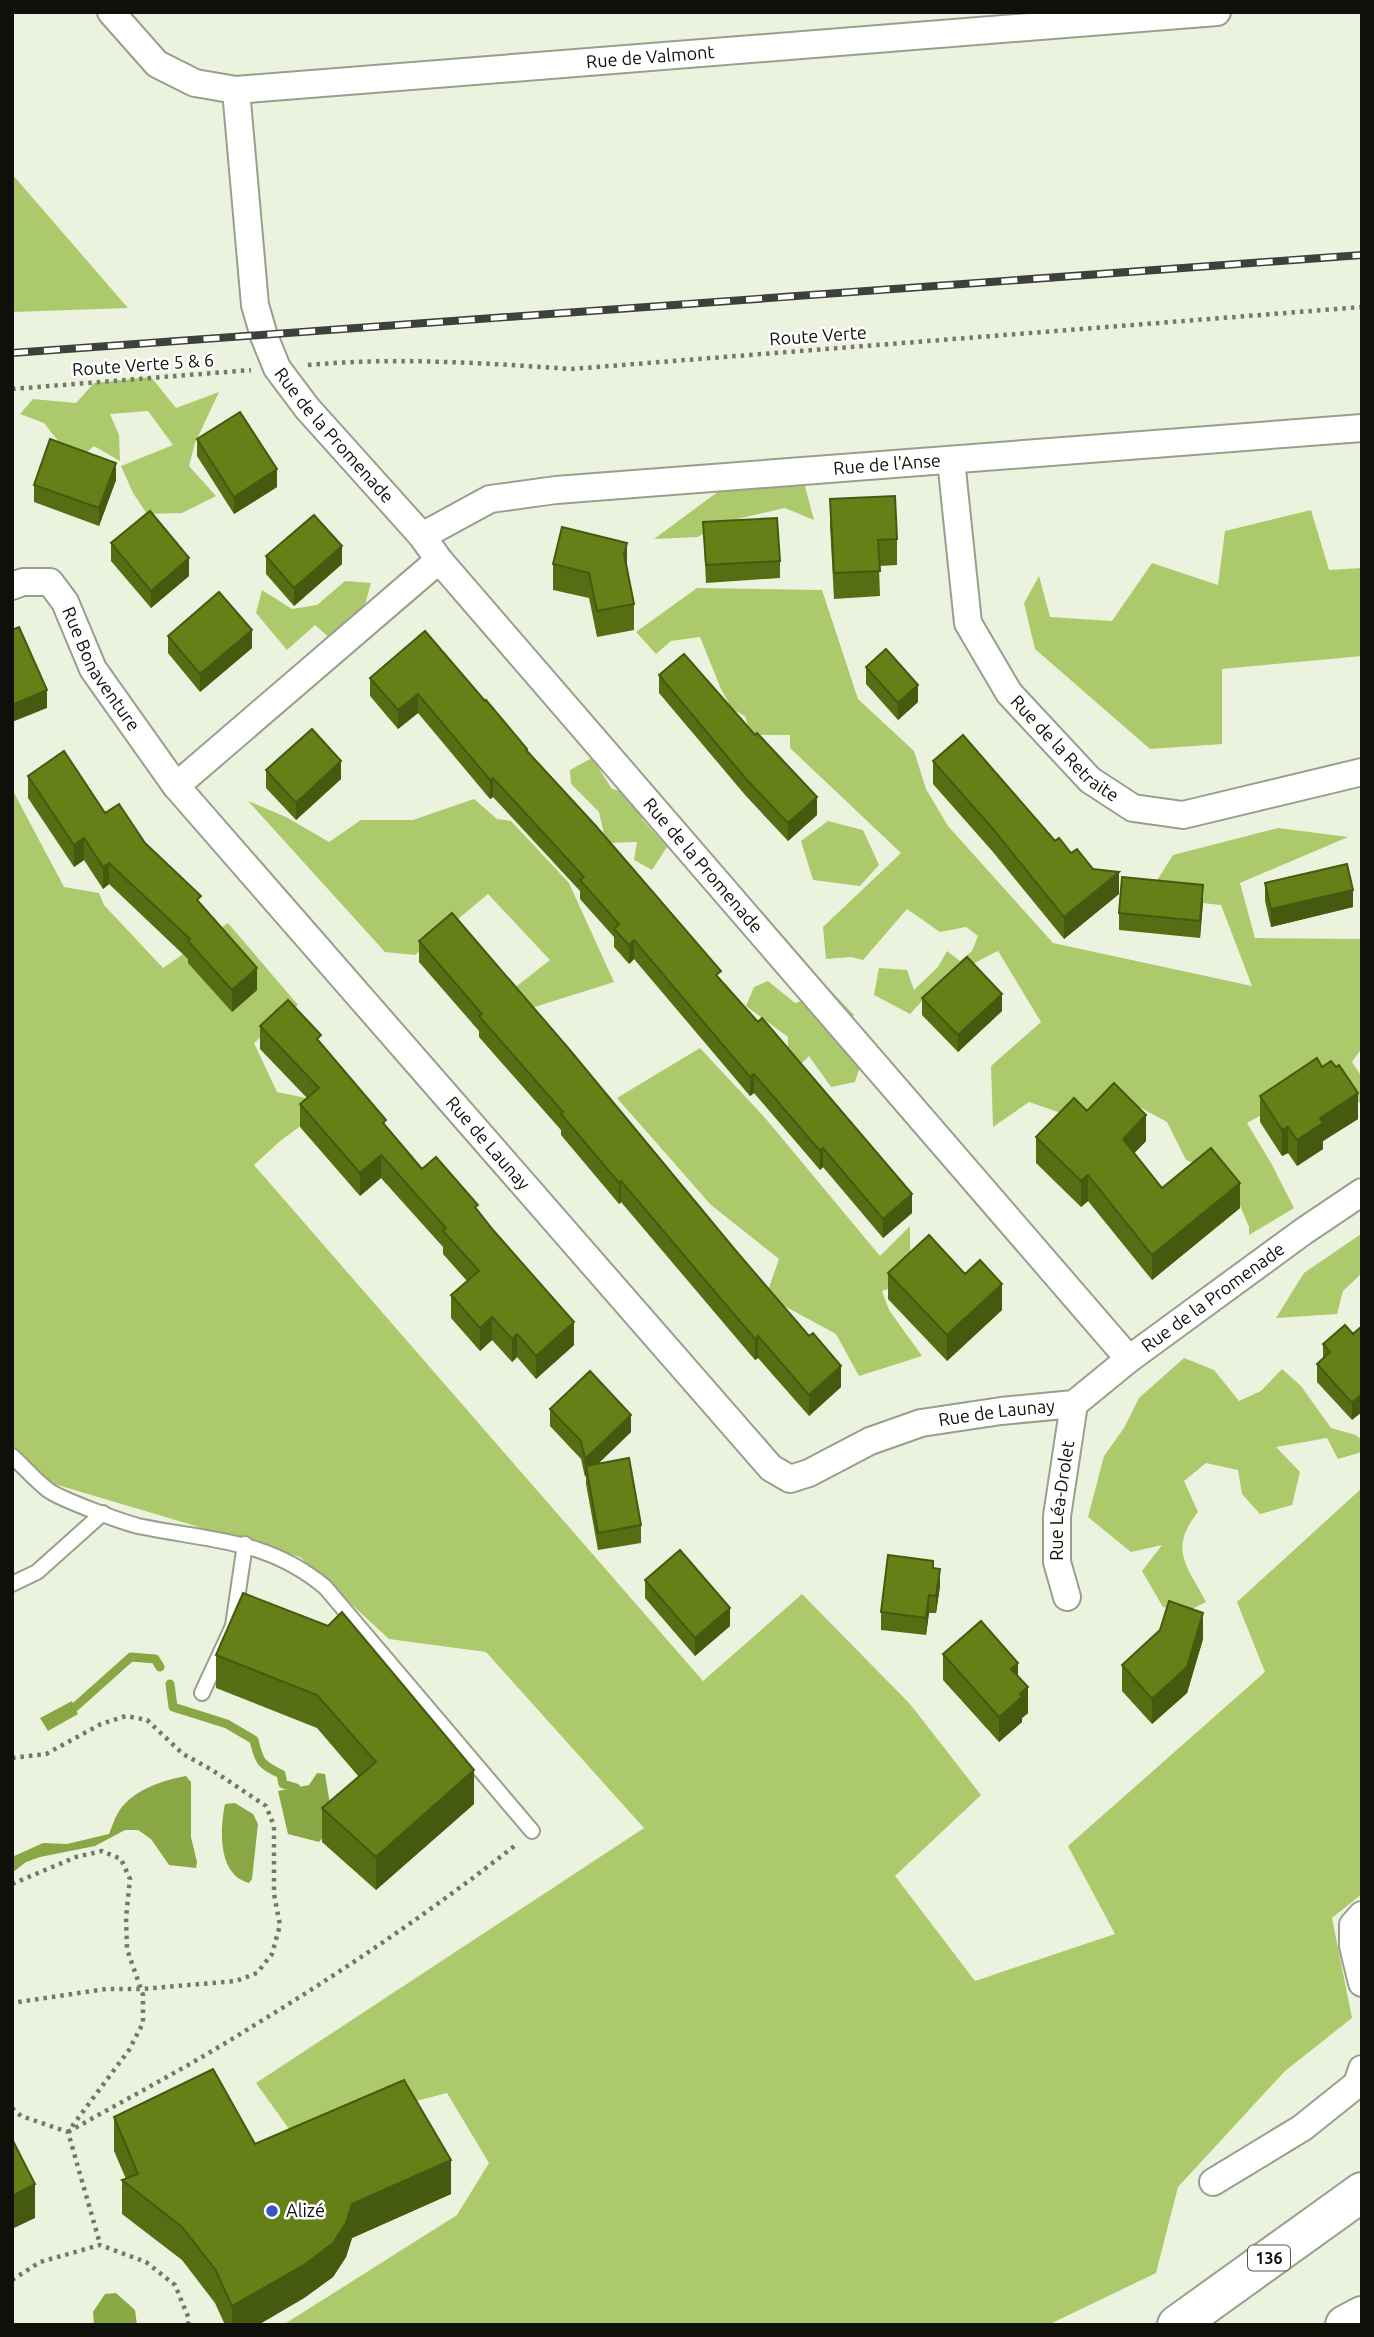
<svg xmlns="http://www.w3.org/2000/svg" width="1374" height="2337" font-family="Ubuntu,sans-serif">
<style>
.green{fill:#acca6b}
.water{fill:#8aa746}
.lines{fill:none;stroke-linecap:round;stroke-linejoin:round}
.stream{stroke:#8aa746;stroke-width:9}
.service-casing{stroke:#98a08c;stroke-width:18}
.minor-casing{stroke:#98a08c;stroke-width:30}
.primary-casing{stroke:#98a08c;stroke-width:42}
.path{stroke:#74786b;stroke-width:4.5;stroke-dasharray:3.5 5;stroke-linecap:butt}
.service{stroke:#fff;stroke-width:14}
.minor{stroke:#fff;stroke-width:26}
.primary{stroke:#fff;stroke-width:38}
.rail-casing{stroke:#3e4137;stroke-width:8}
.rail{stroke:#fff;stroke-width:5;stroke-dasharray:16;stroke-linecap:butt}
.wall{fill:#566e13}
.shaded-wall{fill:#465a0f}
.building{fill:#648016;stroke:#465a0f;stroke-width:2}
.poi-dot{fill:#3a55c7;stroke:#fff;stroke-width:2.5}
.labels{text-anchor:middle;stroke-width:5;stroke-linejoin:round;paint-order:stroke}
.shield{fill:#fff;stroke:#565853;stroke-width:2}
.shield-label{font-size:16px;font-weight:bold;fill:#0e1009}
.street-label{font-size:18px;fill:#0e1009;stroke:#fff}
.poi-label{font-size:18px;fill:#0e1009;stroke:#fff;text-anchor:start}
</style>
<rect width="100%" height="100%" fill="#ebf3de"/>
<path class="green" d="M12,174L128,308L12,312Z
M151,377L176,408L219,392L195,443L189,466L216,496L182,513L147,514L133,493L121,466L173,445L148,411L110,414L119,435L120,461L94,446L86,453L63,447L44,423L20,414L33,399L76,403L94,383Z
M804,483L814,520L785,508L720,523L698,537L654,539L723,488Z
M1311,510L1329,570L1362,568V656L1222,669V744L1150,749L1035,649L1024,603L1039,576L1050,617L1112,621L1152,563L1218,585L1225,531Z
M345,581L371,583L363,612L332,640L315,625L287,650L256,613L262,590L292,609L317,605Z
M697,588L822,590L858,699L914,751L926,789L948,826L1053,943L1252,986L1221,905L1174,900L1156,882L1173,855L1278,828L1348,837L1240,883L1255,938L1362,939V1048L1352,1062L1362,1077V1106L1336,1074L1247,1123L1271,1163L1294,1208L1249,1235V1227L1228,1177L1186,1160L1167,1122L1121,1097L1087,1122L1029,1102L993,1127L991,1066L1041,1022L998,951C966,966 933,987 910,1014L874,995L879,968L907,970L914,990L938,967L947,951L960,961L972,951L978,936L966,927L940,932L907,909L863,960L851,957L826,959L823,927L901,853L790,748V735H751L745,716L732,709L721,689L700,637L671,641L656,654L636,632Z
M592,758L612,789L643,797L642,819L667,847L652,870L634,860L637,842L606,843L599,812L571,784L570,770Z
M12,789L64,887L99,893L104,905L163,968L228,923L298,1005L254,1043L277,1092L331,1103L279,1142L254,1165L703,1681L802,1594L910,1704L981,1795L895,1876L975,1981L1115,1934L1068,1846L1265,1672L1237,1602L1362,1488V1894L1332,1918L1352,2018L1285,2071L1178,2187L1156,2273L1048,2325H283L457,2215L489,2163L447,2093L292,2133L256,2083L644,1828L486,1652L389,1639L300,1557L24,1475L12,1462Z
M474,799L497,819L511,821L569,883L614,982L522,1011L508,993L550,960L488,894L415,955L385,952L248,801L286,817L329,842L361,820H413Z
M828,821L863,830L879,865L860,886L813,880L801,841Z
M768,981L795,1003L832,992L854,1015L834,1038L861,1063L855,1082L831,1087L809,1056L797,1068L788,1057V1037L746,1006L754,987Z
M700,1048L766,1119L880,1256L910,1226V1272L897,1286L882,1291L889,1310L922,1356L859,1376L836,1334L766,1296L779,1259L711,1205L617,1098Z
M1361,1234L1362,1273L1343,1291L1337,1314L1276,1318L1304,1273Z
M1184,1358L1214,1370L1239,1401L1261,1391L1282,1369L1301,1386L1331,1428L1356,1435L1362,1440V1452L1338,1459L1327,1438L1276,1447L1300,1472L1292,1505L1260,1514L1242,1494L1238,1470L1206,1463L1184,1481L1198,1512C1168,1550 1187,1565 1206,1602L1190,1610L1163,1607L1142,1571L1162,1545L1131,1552L1088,1517L1104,1456L1124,1428L1139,1398Z"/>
<path class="water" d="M72,1701L78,1714L48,1731L40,1718Z
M317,1773L325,1774L330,1804L331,1829L319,1842L288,1834L278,1791L309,1785Z
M186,1776L191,1782V1837L197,1862L196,1868L169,1865L151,1839L138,1830H125L95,1846L40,1857L26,1862L12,1873V1857L43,1843L67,1844L109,1834C112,1827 114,1819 118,1813C130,1791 163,1780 186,1776Z
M235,1803L253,1814L258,1824L252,1879L249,1883C217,1875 220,1828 225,1804Z
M116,2293L135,2310L137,2325H94L93,2312L105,2294Z"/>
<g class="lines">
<path class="stream" d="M170,1684L173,1707L227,1724L254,1740C259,1762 261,1765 281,1774L283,1784L296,1788
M75,1707L131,1657L155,1659L160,1667"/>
<g class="service-casing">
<path id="service" d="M12,1456C24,1467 35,1480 48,1490C60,1499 122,1522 138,1526C209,1541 266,1538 325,1587L532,1831
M12,1584L37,1572L103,1513
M202,1693L233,1626L245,1544"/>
</g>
<g class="minor-casing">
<g id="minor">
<path id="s1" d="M111,12L157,64L195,83L236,90L1217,12"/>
<path id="s2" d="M236,90L255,305L264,336L277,368L307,408L422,536L439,560L1129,1359L1304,1231L1362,1192"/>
<path id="s3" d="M951,460L968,623L1009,693L1090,780L1133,808L1183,815L1362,772"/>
<path id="s4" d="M422,536L490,499L556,490L1362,428"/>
<path id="s5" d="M439,560L176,786L771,1468L790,1479L809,1473L870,1441L921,1423L1001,1411L1074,1404L1129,1359"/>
<path id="s6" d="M12,586L23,582H50L65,602L93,669L176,786"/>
<path id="s7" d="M1067,1597L1057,1562V1516L1074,1404"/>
<path d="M1362,1915L1353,1925V1946L1362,1983"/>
<path d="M1213,2182L1302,2128L1357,2084L1362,2069"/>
</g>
</g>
<g class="primary-casing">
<path id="primary" d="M1177,2325L1362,2192
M1345,2325L1362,2316"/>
</g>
<path class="path" d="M308,365C396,357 483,363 571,369L1362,307
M12,389L251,370
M12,1758L46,1754L101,1724L126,1716L147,1720L183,1754L212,1770L266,1806L274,1826V1894L280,1925L272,1954L257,1973L236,1981L141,1989H106L12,2003
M12,1884L76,1857L102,1851L121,1859L130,1879L126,1918L127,1949L143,1995V2023L129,2050L70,2129
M12,2108L21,2116L68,2132L100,2244
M68,2132C130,2097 193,2064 253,2026C345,1970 433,1910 517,1844
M12,2280L40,2262L100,2245L146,2262L175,2285L189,2319L188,2325"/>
<use href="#service" class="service"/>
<use href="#minor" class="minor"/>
<use href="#primary" class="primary"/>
<g class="rail-casing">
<path id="rail" d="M12,353L1362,255"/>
</g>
<use href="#rail" class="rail"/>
</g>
<path class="wall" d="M197,439L277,487L234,514L197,456Z
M116,480L99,526L34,502V485Z
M830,499L897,539V565L879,566L880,596L834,599L830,525Z
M703,522L780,561V578L706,583Z
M111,543L189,576L151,608L111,561Z
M266,556L342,564L294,606L266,574Z
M553,564L627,567L634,604V630L597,637L589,598L553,590Z
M425,631L721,980L912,1213L883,1238L823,1167L820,1170L754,1093L750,1096L634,959L629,964L614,947V937L580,899V891L493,797L490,799L418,713L398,729L370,696V678Z
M168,636L252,648L200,692L168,653Z
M866,667L918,702L898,720L866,684Z
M659,675L817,815L788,841L746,796L659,693Z
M933,761L1055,841L1093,869L1119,894L1064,939L993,852L933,784Z
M266,770L341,779L296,820L266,788Z
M28,776L105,813L145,843L201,905L257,990L232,1012L188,963V959L109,884L103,889L84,860L74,867L28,798Z
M1265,883L1353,907L1271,927L1265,901Z
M1203,902L1200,938L1119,930V913Z
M419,941L841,1387L809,1416L758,1358L755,1360L621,1202L619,1204L561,1135V1130L479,1037V1031L419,962Z
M922,998L1002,1011L958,1052L922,1015Z
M260,1026L321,1045L386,1127L422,1169L478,1210L574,1345L536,1379L517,1357L512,1362L492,1340L480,1351L451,1318V1295L467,1281L443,1254V1247L381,1178L360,1196L300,1127V1104L307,1098L260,1049Z
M1260,1096L1358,1119L1323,1141V1149L1297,1166L1288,1153L1282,1156L1260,1122Z
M1087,1111L1146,1141L1134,1153L1162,1188L1240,1208L1152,1280L1088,1201L1081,1207L1036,1163V1137Z
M888,1273L965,1274L1002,1310L947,1361L888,1299Z
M1353,1334L1352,1420L1317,1382V1364L1323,1359V1344Z
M550,1409L631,1432L598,1464L641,1525V1543L598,1550L586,1484V1475L585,1477L581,1459L550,1426Z
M933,1568L940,1586L936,1613H929L926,1635L881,1630V1612Z
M645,1580L730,1626L695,1656L645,1598Z
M243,1593L474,1804L376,1890L322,1842V1808L359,1777L317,1728L216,1688V1655Z
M1203,1639L1187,1693L1152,1724L1122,1691V1665Z
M943,1654L1028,1713L1022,1718V1722L999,1742L943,1680Z
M114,2117L255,2144L451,2194L352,2238L346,2257L333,2277L304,2298L258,2325H225L215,2303L182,2260L122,2214V2180L126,2179L114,2151Z"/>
<path class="shaded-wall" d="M116,463V480L99,526V508Z
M277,469V487L234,514V497Z
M627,543V569L624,554Z
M342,546V564L294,606V588Z
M189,558V576L151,608V591Z
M252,630V648L200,692V674Z
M918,685V702L898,720V703Z
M47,690V708L12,722V705Z
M418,694V713L398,729V710Z
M341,761V779L296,820V803Z
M493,778V797L490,799V780Z
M817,797V815L788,841V823Z
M84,838V860L74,867V845Z
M109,863V884L103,889V867Z
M1119,872V894L1064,939V917Z
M1203,885V902L1200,938V921Z
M1353,890V907L1271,927V909Z
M634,940V959L629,964V945Z
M257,968V990L232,1012V990Z
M1002,994V1011L958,1052V1035Z
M754,1074V1093L750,1096V1077Z
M1358,1093V1119L1323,1141V1149L1297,1166V1140L1320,1118Z
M1146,1115V1141L1123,1165V1139Z
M1288,1127V1153L1282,1156V1130Z
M823,1148V1167L820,1170V1151Z
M381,1155V1178L360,1196V1173Z
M1088,1175V1201L1081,1207V1181Z
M621,1181V1202L619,1204V1183Z
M1240,1183V1208L1152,1280V1255Z
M912,1194V1213L883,1238V1219Z
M1002,1284V1310L947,1361V1335Z
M492,1317V1340L480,1351V1328Z
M574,1322V1345L536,1379V1356Z
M517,1334V1357L512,1362V1339Z
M758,1336V1358L755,1360V1339Z
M841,1366V1387L809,1416V1395Z
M1362,1394V1412L1352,1420V1403Z
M631,1415V1432L587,1474L586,1466V1475L585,1477V1459Z
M940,1569V1586L936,1613V1596Z
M929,1595V1613L926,1635V1618Z
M730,1608V1626L695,1656V1638Z
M1203,1613V1639L1187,1693L1152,1724V1699Z
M1018,1663V1689L1011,1669Z
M1028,1687V1713L1022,1718V1722L999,1742V1717Z
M474,1770V1804L376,1890V1857Z
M451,2160V2194L352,2238L346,2257L333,2277L304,2298L258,2325H232V2306L352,2204Z
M35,2184V2218L12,2229V2196Z"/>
<path class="building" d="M240,412L277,469L234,497L197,439Z
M50,439L116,463L99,508L34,485Z
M895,496L897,539L878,540L880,571L834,573L830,499Z
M150,511L189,558L151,591L111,543Z
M314,515L342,546L294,588L266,556Z
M777,518L780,561L706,565L703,522Z
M562,527L627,543L624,554L634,604L597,611L589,573L553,564Z
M219,592L252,630L200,674L168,636Z
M19,627L47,690L12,705V630Z
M425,631L485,701L486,700L527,749L526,750L595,825L721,971L716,975L758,1022L762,1018L912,1194L883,1219L823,1148L820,1151L754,1074L750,1077L634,940L629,945L614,929L619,924L580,880L584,877L493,778L490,780L418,694L398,710L370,678Z
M886,649L918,685L898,703L866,667Z
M684,654L755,735L757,733L817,797L788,823L746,779L659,675Z
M312,729L341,761L296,803L266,770Z
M963,735L1055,841L1059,838L1071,853L1077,849L1093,869L1119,872L1064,917L993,829L933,761Z
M64,751L105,813L119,804L145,843L201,896L197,900L257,968L232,990L188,941L190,939L109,863L103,867L84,838L74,845L28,776Z
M1347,864L1353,890L1271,909L1265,883Z
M1122,877L1203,885L1200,921L1119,913Z
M452,913L569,1049L736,1251L809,1336L813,1333L841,1366L809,1395L758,1336L755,1339L621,1181L619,1183L561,1114L563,1112L479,1016L482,1014L419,941Z
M967,957L1002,994L958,1035L922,998Z
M288,1000L321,1035L317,1039L386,1120L383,1123L422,1169L436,1157L478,1205L475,1207L493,1230L574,1322L536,1356L517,1334L512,1339L492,1317L480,1328L451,1295L479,1271L443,1231L446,1228L381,1155L360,1173L300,1104L319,1088L260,1026Z
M1317,1058L1322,1067L1331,1061L1336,1067L1339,1065L1358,1093L1320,1118L1323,1123L1297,1140L1288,1127L1282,1130L1260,1096Z
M1114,1083L1146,1115L1123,1139L1162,1188L1211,1148L1240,1183L1152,1255L1088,1175L1081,1181L1036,1137L1074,1098L1087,1111Z
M929,1235L965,1274L980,1260L1002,1284L947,1335L888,1273Z
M1345,1325L1353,1334L1362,1326V1394L1352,1403L1317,1364L1330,1352L1323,1344Z
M590,1371L631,1415L585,1459L581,1441L550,1409Z
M629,1458L641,1525L598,1533L586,1466Z
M680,1550L730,1608L695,1638L645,1580Z
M888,1555L933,1561V1568L940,1569L936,1596L929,1595L926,1618L881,1612Z
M243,1593L328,1626L342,1612L474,1770L376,1857L322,1808L376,1762L317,1695L216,1655Z
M1169,1601L1203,1613L1187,1667L1152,1699L1122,1665L1160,1630Z
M981,1621L1018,1663L1011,1669L1028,1687L1020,1694L1022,1697L999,1717L943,1654Z
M213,2069L255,2144L404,2080L451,2160L352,2204L346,2223L333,2243L304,2265L232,2306L215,2269L182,2227L122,2180L138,2174L114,2117Z
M12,2139L35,2184L12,2196Z"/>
<circle class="poi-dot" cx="272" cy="2211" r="7"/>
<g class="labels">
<rect class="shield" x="1248" y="2245.5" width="42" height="25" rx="5"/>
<g class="shield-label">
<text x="1269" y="2264">136</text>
</g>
<g class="street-label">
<text dy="6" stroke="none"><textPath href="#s1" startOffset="569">Rue de Valmont</textPath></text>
<text transform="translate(818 336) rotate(-4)" y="6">Route Verte</text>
<text transform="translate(143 365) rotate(-4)" y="6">Route Verte 5 &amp; 6</text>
<text dy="6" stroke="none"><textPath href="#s2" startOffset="371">Rue de la Promenade</textPath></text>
<text dy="6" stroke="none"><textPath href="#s4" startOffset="476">Rue de l'Anse</textPath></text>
<text dy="6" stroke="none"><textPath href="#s6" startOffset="140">Rue Bonaventure</textPath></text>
<text dy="6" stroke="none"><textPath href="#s3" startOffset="324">Rue de la Retraite</textPath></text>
<text dy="6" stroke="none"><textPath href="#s2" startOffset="938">Rue de la Promenade</textPath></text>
<text dy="6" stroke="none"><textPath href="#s5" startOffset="821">Rue de Launay</textPath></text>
<text dy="6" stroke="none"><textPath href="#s2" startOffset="1694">Rue de la Promenade</textPath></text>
<text dy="6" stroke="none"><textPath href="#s5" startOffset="1493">Rue de Launay</textPath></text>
<text dy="6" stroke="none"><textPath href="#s7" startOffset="98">Rue Léa-Drolet</textPath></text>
</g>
<g class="poi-label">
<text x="286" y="2217">Alizé</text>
</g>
</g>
<rect width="1374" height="2337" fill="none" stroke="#0e1009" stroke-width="28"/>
</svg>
